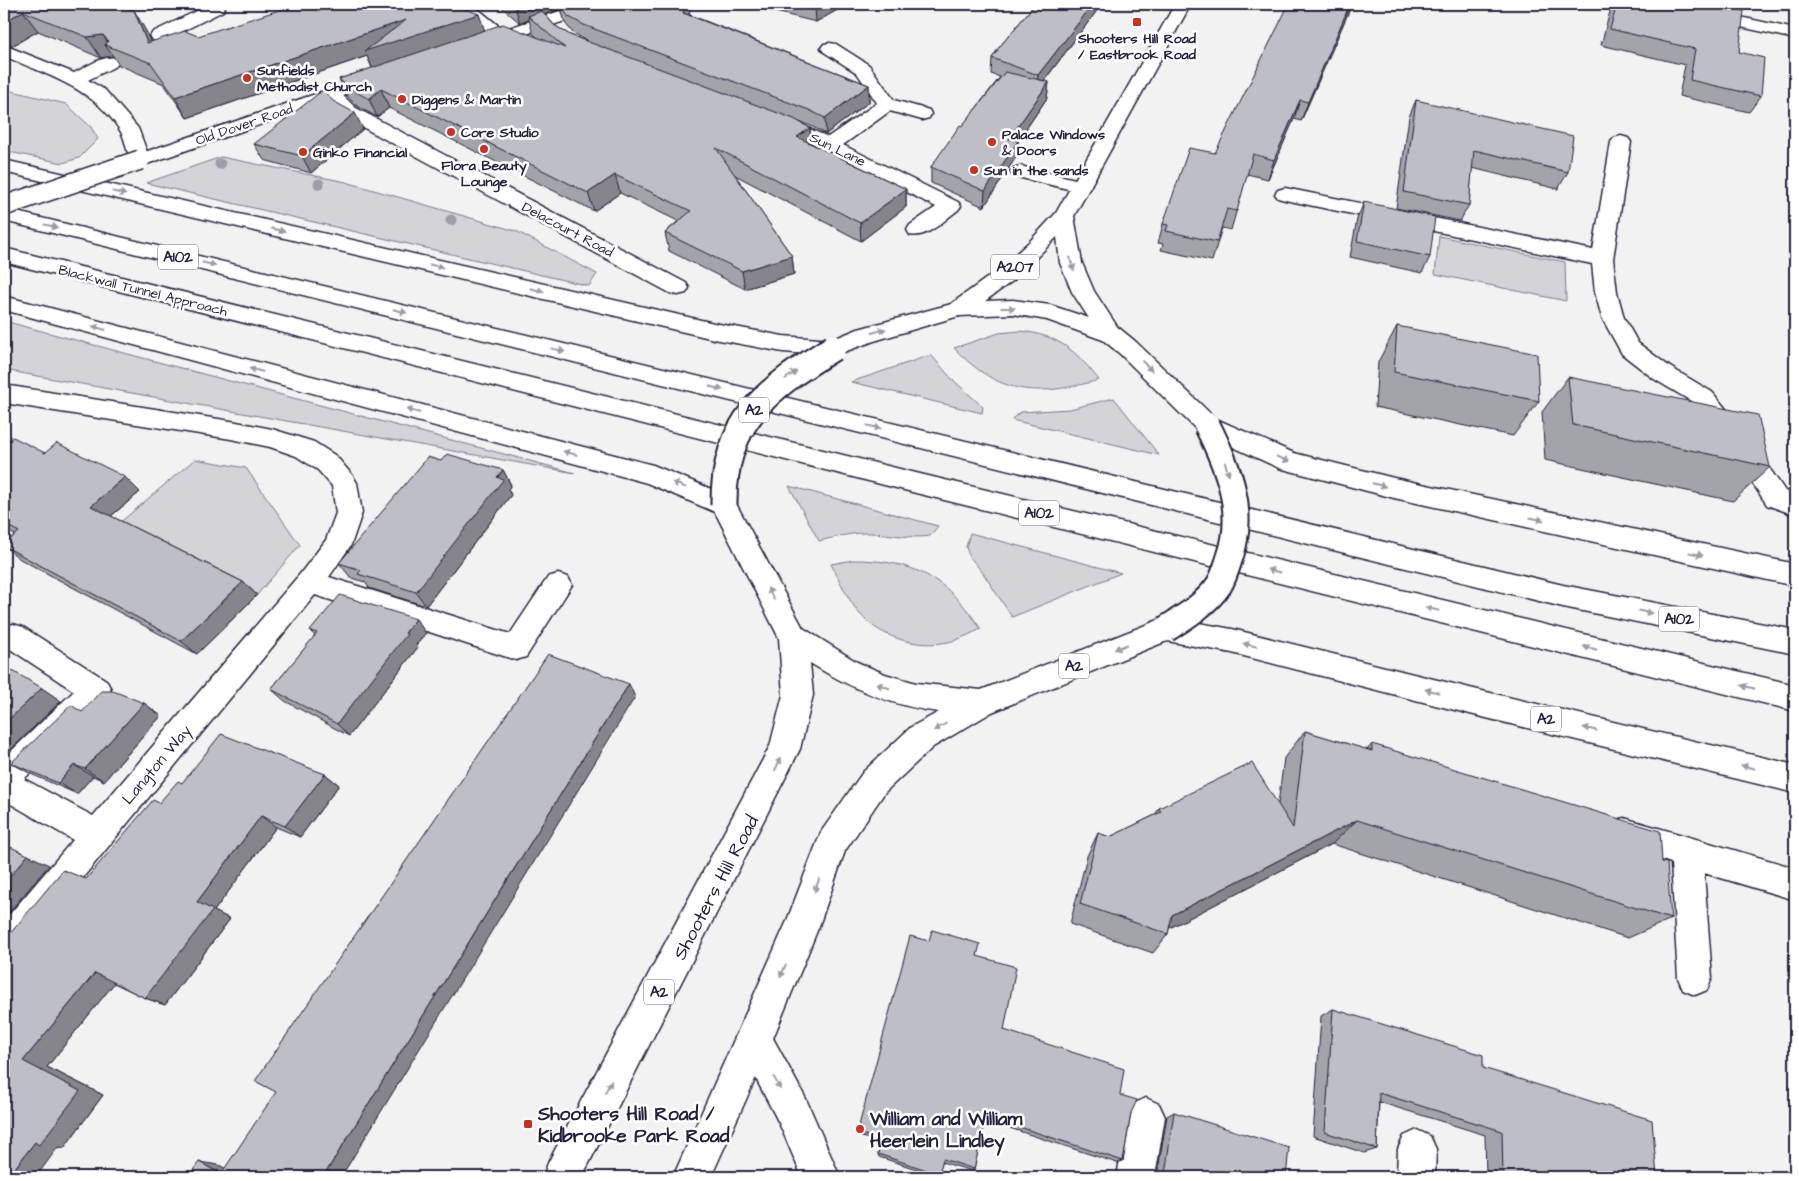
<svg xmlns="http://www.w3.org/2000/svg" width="1799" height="1181" font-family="'Architects Daughter',sans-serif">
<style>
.green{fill:#d3d3d8;stroke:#7a7a8a}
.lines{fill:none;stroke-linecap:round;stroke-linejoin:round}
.minor-casing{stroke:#22223b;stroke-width:3}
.major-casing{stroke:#22223b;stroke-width:3}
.highway-casing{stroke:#22223b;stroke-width:3}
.minor{fill:#fff;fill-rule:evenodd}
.major{fill:#fff;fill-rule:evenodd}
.highway{fill:#fff;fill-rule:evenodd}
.major-bridge-casing{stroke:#22223b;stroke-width:22;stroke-linecap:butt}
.highway-bridge-casing{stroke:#22223b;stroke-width:29;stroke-linecap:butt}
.major-bridge{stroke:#fff;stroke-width:19}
.highway-bridge{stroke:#fff;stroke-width:25}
.tree{fill:#9d9da8}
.wall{fill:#a3a3aa;stroke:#22223b;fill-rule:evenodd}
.shaded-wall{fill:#85858b;stroke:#22223b}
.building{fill:#bebec6;stroke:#22223b}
.oneway{fill:#9c9ca7}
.poi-dot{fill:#c8321e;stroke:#fff;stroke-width:2}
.labels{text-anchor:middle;stroke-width:5;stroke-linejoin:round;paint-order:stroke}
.far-poi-label{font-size:14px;font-weight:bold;fill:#22223b;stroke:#fff;text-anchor:start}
.far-street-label{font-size:14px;fill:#22223b;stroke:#fff}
.shield{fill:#fff;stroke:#646476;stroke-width:1}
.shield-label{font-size:15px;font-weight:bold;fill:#22223b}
.street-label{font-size:16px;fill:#22223b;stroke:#fff}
.near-street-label{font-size:19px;fill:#22223b;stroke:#fff}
.near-poi-label{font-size:19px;font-weight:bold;fill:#22223b;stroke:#fff;text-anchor:start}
</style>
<rect width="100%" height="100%" fill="#f2f2f3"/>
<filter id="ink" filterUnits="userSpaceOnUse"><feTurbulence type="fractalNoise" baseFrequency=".02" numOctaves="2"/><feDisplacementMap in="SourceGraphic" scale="10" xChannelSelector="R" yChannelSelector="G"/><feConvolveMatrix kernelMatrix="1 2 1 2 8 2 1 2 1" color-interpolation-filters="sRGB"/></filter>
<g filter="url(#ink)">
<path class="green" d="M4,89L66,104L91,127L98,139L79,158L63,163L4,151Z
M221,157L346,182L516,231L597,274L589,286L146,183Z
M1439,236L1565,262L1566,301L1435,274Z
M4,321L575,473L4,370Z
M1020,331C1059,335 1076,351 1099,380C1037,397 1000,396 954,348L999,333Z
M931,355L952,379L983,407L982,413L851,382Z
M1114,398L1159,455L1012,420L1014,417L1021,412L1070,409Z
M195,459L246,468L300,545L257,595L117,525Z
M789,486L938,526L930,536C911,539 892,534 872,533C854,532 836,537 819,541Z
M970,533L1121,573L1012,617L983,573L969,556L966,547Z
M853,560C914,560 947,578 981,629C972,633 964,637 956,640C924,650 882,640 860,614C848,600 840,581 831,564Z"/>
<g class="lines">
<g class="minor-casing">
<path id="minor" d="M211,4H223L225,7L223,11L165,40L159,41L153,40L150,36L153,32Z
M454,4H472L511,36L508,40L502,41L496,40Z
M1651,4H1681L1795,29V39L1659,9L1653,8Z
M830,43L836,44L869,65L894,100L929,110L931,114L929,118L922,120L890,111L843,145L958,202L961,206L958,210C944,220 927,239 910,235L907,230L910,225L936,207L796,136L768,125L766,121L768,117L775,115L782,117L828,137L877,103L857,73L824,52L821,48L824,44Z
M4,45L74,73C87,67 102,55 116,58L119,62L116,66L88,80L105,90L138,128L150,160L147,164L140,166L133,164C126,155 127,142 121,132C96,89 47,75 4,56Z
M331,89L337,90L356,108L686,283L689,288L686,293L678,295L670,293L342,116L322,94L325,90Z
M1621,136L1628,138L1631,142L1613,259L1617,292L1624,318L1638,343L1670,367L1712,392L1744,431L1785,491L1795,495V515L1767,505L1726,443L1696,404L1654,379L1622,354L1602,318L1595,292L1592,264L1285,200L1278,198L1275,194L1278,190L1285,188L1593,250L1611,142L1614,138Z
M1020,166L1088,182L1091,186L1088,190L1081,192L1013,176L1010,172L1013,168Z
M4,385L231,421L272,429L314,442L336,456L353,476L357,483L362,513L351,545L329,577L510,634L548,577L558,574L568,577L572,585L526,657L516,660L315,595L16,959L4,964V921L73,840L4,800V758L74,691L4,645V627L13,624L23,627L106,680L111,689L106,698L24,779L93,816L300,574L326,540L336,513L332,486L318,470L296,456L270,447L231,439L4,403Z
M1624,818L1795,868V900L1704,873L1712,978L1707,990L1695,995L1683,990L1678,978L1671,863L1613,844L1608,833L1613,822Z
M754,1022L767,1027L806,1099L840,1177H802L780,1125L736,1040L741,1027Z
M1146,1098L1159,1104L1165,1117L1155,1177H1117L1127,1117L1133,1104Z
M1417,1130L1430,1136L1436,1149L1435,1177H1397L1398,1149L1404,1136Z"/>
</g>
<g class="major-casing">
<path id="major" d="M581,4H605L603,8L488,47L482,48L476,47L473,43L476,39Z
M1175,4H1191L1074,216L1082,263L1094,291L1122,334L1119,340L1111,342L1103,340L1072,292L1060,263L1057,237L1014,280L967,314L959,316L951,314L948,309L951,304L998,270L1030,241L1056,213Z
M380,72L386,73L389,77L386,81L147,164L140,166L133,164L130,160L133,156Z"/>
</g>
<g class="highway-casing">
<path id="highway" d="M4,160L714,323L783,336L831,340L858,329L959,302L1013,300L1050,305L1119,328L1135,341L1216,419L1294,453L1394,478L1795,564V586L1394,498L1279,468L1198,431L1119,353L1103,340L1047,320L1013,314L959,316L874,341L833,356L783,352L714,339L4,172Z
M4,209L1563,585L1795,630V654L1563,607L4,221Z
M4,248L920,474L1795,685V711L920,494L4,262Z
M4,296L653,465L733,498L803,628L857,662L885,674L916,683L981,690L1166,617L1232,629L1478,690L1795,765V793L1478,716L1232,653L1167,641L992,712L933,747L885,792L845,851L819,926L767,1053L711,1177H673L786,923L821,832L863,772L911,727L939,712C891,706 850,688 810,663L813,695L800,749L582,1177H543L548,1163L770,746L783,695L779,638L715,512L647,483L4,310Z"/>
</g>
<use href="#minor" class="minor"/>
<use href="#major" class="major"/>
<use href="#highway" class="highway"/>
<g class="major-bridge-casing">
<path id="major-bridge" d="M4,206L140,160"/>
</g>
<g class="highway-bridge-casing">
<path id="highway-bridge" d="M724,505C723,421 767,389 833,348
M1166,629C1185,617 1206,604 1219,585C1224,577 1227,566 1230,557C1246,510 1228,467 1207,425"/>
</g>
<use href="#major-bridge" class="major-bridge"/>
<use href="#highway-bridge" class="highway-bridge"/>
</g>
<g class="tree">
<circle cx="220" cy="164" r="5.5"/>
<circle cx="319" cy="184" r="5.5"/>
<circle cx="451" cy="220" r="5.5"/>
</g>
<path class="wall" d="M4,4L146,31L151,42L198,36L485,30L537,37L533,34L529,20L520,23L498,4H688L690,15L869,85V102L826,134L811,126L796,121L810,128L811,143L906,189V207L861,241L735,175L792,256L794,274L745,289L669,251L665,233L678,221L620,193L594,211L389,108L377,117L357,106L348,97L339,79L372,68L367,56L187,118L164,84L119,65L113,56L101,58L38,31L12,46L4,44ZM561,9L565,23L573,33L588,41L570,35L554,25L545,14Z
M743,4H848L816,22Z
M1035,4H1102L1044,81L1049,82L1047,98L1018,141L1016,157L984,207L931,183V167L1000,77L991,74L992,58L996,52L997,50Z
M1352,4L1301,121L1294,119L1268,179L1247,174L1231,230L1222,228L1212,261L1161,250L1163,244L1158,243L1163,224L1215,153Z
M1612,4H1739L1736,10L1739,52L1761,96L1749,112L1679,96L1685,65L1601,45Z
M1416,100L1568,172L1558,189L1472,168L1469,205L1460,221L1396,208L1409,117Z
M333,101L363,129L311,173L264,160L254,144Z
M1364,202L1430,257L1422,273L1350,257L1357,219Z
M1397,326L1539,401L1513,436L1375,407L1378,362Z
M1568,377L1770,467L1733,501L1545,460L1542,412Z
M4,444L45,453L140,492L111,516L243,582L257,595L197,654L20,559L4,546V544L15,535L4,529Z
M441,461L503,470L511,485L508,489L511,495L426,606L369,588L365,582L351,578L339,563Z
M310,631L426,633L416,645L418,647L349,736L285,701L271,689L315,636Z
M144,703L161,716L104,781L93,776L77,794L31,774L11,763L82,712Z
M1305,731L1367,750L1372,744L1662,862L1671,919L1628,938L1332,844L1169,928L1168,934L1153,953L1070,924L1087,856L1098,833L1110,837L1155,815L1159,808L1278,804L1284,758Z
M325,774L339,785L300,837L276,827L214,911L230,919L165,1005L145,998L114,983L47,1067L103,1095L64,1148L58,1147L4,1177L86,879L159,803L182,783Z
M929,941L977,956L1004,1030L1120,1095L1131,1113L1123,1161L1117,1163L985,1120L974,1169L972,1171L942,1162L938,1176L879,1157L878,1154L881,1143L859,1136L857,1133Z
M1333,1009L1483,1068L1657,1177H1486L1485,1135L1379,1102L1377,1149L1364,1153L1313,1136L1321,1016Z
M1174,1112L1286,1177H1160L1157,1176L1167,1116Z"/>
<path class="shaded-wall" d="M524,4H576L561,7V9L531,19L528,16L529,20L520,23L515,7Z
M686,4H688L690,16L683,13Z
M821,4H848L816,22L815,7Z
M1093,4H1102L1036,91L1038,75Z
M1350,4H1352L1301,121L1308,102Z
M134,10L146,31L159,63L147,43Z
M23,11L38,31L12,46L4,35V22Z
M479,14L486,34L374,72L367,56L187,118L175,97L406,20Z
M103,35L110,46L105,45L113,56L101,58L87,37Z
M1049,82L1047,98L1008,155L1009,139Z
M869,85V102L826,134L825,118Z
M381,89L389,108L377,117L369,99Z
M1300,100L1294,119L1268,179L1274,160Z
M355,113L363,129L311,173L302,156Z
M810,128L811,146L797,137Z
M1018,141L1016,157L984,207L985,191Z
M615,175L620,193L594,211L588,193Z
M906,189V207L861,241L860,223Z
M792,256L794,274L745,289L742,271Z
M503,470L511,485L508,489L511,495L426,606L416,592Z
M125,477L140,492L106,520L91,506Z
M243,582L257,595L197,654L181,641Z
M416,619L426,633L416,645L418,647L349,736L337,724Z
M629,684L635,697L341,1177H323Z
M42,688L61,701L4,756V724Z
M144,703L161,716L104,781L85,769Z
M74,765L93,776L77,794L58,783Z
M325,774L339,785L300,837L285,826Z
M261,816L276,827L214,911L230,919L165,1005L145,998L197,902Z
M1357,820L1332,844L1162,932L1172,915Z
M28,855L49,865L4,918V883Z
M95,973L116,981L47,1067L103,1095L64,1148L58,1147L36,1177H8L35,1142L23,1061Z
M199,1162L219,1165L241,1177L221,1174Z"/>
<path class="building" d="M4,4H117L134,10L147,43L185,31L198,36L298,4H453L479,14L365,51L406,20L175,97L151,63L105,45L108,41L103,35L87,37L23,11L4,22Z
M511,4H524L515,7Z
M570,4H686L683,13L869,85L825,118L809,110L584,25L569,17L561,7Z
M800,4H821L815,7Z
M1035,4H1093L1038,75L992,58L998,50H997Z
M1289,4H1350L1308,102L1300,100L1274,160L1253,154L1237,211L1227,209L1217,242L1166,231L1168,225L1163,224L1189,148L1215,153Z
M1617,4H1708L1744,11L1739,52L1764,58L1761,96L1690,80L1695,49L1610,29Z
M542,11L554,25L570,35L794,119L810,128L797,137L906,189L860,223L716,148L792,256L742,271L665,233L691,211L615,175L588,193L381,89L369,99L349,88L339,79L503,24L565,48L528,16Z
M1005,72L1049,82L1009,139L1018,141L985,191L931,167L960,125L962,126Z
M323,90L333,101L355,113L302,156L254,144Z
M1416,100L1573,136L1568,172L1474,150L1469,205L1404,192Z
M1364,202L1435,217L1430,257L1357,241Z
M1397,326L1537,354L1539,401L1394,372Z
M1568,377L1758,415L1770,467L1573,425Z
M13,437L45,453L57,443L125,477L91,506L243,582L181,641L4,546V544L19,532L4,524V444Z
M447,454L503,470L497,477L503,480L416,592L358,574L361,570L339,563L428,457L441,461Z
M340,595L416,619L405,633L407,634L337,724L271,689L317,633L310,631Z
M548,654L629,684L323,1177H188L199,1162L221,1174L276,1092L255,1081Z
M4,666L42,688L4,724Z
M101,691H113L144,703L85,769L74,765L58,783L11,763L71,705L82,712Z
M1305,731L1372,751V744L1660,831L1662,862L1667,863L1671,919L1357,820L1172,915L1168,934L1080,904L1098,833L1110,837L1161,812L1159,808L1252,763L1293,828Z
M221,734L325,774L285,826L261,816L197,902L213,910L145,998L95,973L23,1061L80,1091L39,1145L35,1142L8,1177H4V941L63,870L86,879L153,800L159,803L178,781L182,783Z
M4,844L28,855L4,883Z
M932,930L980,944L977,956L1016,967L1004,1030L1124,1069L1120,1095L1137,1100L1131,1113L1123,1161L986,1116L974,1169L943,1159L939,1174L878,1154L882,1140L857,1133L910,936L929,941Z
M1333,1009L1483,1055V1068L1652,1120L1657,1177H1637L1633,1176V1177H1503L1502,1131L1379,1093L1377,1149L1325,1132Z
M1174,1112L1289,1148L1286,1177H1174L1165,1174Z"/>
<defs><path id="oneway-solid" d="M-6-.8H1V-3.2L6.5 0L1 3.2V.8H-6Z" transform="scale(1.25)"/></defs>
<g class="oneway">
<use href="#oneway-solid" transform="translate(119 193) rotate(13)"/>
<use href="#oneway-solid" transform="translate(51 226) rotate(14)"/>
<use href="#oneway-solid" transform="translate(278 230) rotate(13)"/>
<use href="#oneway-solid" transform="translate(209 264) rotate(14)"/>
<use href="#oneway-solid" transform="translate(1072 264) rotate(73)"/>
<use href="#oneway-solid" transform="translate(436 266) rotate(13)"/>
<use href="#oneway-solid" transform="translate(537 290) rotate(13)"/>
<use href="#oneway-solid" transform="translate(1008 308)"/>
<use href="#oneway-solid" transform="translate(400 311) rotate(14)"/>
<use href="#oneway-solid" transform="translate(99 328) rotate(-165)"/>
<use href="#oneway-solid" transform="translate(879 331) rotate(-16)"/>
<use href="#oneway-solid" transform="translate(558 350) rotate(14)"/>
<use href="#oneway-solid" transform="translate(1147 366) rotate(44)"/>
<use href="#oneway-solid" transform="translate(256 370) rotate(-165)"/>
<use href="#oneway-solid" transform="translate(791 375) rotate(-35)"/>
<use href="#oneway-solid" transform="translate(716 388) rotate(14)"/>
<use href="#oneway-solid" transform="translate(413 411) rotate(-165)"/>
<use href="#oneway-solid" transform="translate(874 427) rotate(14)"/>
<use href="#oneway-solid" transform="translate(570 453) rotate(-165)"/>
<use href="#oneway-solid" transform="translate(1283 459) rotate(21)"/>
<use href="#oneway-solid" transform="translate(1227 469) rotate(73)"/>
<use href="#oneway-solid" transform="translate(679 485) rotate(-159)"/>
<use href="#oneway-solid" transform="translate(1379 485) rotate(14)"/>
<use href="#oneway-solid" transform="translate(1537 519) rotate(12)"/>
<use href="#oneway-solid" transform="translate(1696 554) rotate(12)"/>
<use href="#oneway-solid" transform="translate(1274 571) rotate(-166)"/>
<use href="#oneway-solid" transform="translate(771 594) rotate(-118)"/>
<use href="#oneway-solid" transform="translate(1432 609) rotate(-166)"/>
<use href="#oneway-solid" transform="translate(1645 612) rotate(11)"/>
<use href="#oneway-solid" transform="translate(1250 645) rotate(-167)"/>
<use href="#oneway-solid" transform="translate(1121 647) rotate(158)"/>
<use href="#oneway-solid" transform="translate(1590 648) rotate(-166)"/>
<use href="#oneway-solid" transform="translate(883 686) rotate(-161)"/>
<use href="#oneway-solid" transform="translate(1748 687) rotate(-166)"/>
<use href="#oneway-solid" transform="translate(1432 691) rotate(-166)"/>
<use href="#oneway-solid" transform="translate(940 727) rotate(150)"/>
<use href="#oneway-solid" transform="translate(1590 729) rotate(-167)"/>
<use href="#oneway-solid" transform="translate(778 764) rotate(-64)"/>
<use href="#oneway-solid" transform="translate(1748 767) rotate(-167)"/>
<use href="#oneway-solid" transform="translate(817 885) rotate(110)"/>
<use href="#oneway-solid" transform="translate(783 971) rotate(113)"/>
<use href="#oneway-solid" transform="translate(777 1083) rotate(62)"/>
<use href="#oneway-solid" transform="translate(608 1087) rotate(-62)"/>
</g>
</g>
<g class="poi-dot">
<rect x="1132" y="17" width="10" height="10" rx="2.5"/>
<circle cx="247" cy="78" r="5"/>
<circle cx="402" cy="99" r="5"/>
<circle cx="451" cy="132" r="5"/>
<circle cx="992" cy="142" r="5"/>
<circle cx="484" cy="149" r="5"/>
<circle cx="303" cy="152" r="5"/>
<circle cx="974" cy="170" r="5"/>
<rect x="523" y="1119" width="10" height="10" rx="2.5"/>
<circle cx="860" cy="1129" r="5"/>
</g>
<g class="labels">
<g class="far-poi-label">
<text x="1137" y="43" text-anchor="middle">Shooters Hill Road<tspan x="1137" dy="16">/ Eastbrook Road</tspan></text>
<text x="257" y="75">Sunfields<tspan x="257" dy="16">Methodist Church</tspan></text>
<text x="412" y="104">Diggens &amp; Martin</text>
<text x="461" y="137">Core Studio</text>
<text x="1002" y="139">Palace Windows<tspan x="1002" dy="16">&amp; Doors</tspan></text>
<text x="313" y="157">Ginko Financial</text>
<text x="484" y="170" text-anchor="middle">Flora Beauty<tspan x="484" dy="16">Lounge</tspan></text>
<text x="984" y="175">Sun in the sands</text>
</g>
<g class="far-street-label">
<text transform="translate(244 124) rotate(-19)" y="5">Old Dover Road</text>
<text transform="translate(838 149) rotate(26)" y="5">Sun Lane</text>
<text transform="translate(568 229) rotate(28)" y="5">Delacourt Road</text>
<text transform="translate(143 290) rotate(14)" y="5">Blackwall Tunnel Approach</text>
</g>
<g class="shield">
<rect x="158" y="244.5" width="40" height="25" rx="4"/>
<rect x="991" y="254.5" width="48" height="25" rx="4"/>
<rect x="739" y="397.5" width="30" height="25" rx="4"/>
<rect x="1019" y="500.5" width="40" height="25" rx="4"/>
<rect x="1659" y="606.5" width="40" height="25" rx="4"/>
<rect x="1059" y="653.5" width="30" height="25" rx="4"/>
<rect x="1531" y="706.5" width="30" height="25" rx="4"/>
<rect x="644" y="979.5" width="30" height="25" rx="4"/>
</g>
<g class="shield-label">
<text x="178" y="262">A102</text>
<text x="1015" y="272">A207</text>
<text x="754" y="415">A2</text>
<text x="1039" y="518">A102</text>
<text x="1679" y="624">A102</text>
<text x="1074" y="671">A2</text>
<text x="1546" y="724">A2</text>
<text x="659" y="997">A2</text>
</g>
<g class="street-label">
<text transform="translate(156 764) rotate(-50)" y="6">Langton Way</text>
</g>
<g class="near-street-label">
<text transform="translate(715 887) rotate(-62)" y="7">Shooters Hill Road</text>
</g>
<g class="near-poi-label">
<text x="538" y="1120">Shooters Hill Road /<tspan x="538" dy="22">Kidbrooke Park Road</tspan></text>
<text x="870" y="1125">William and William<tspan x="870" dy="22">Heerlein Lindley</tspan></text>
</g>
</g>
<rect width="1799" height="1181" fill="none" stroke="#fff" stroke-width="20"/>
<rect x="10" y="10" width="1779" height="1161" fill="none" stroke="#22223b" stroke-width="2" filter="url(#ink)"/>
</svg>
